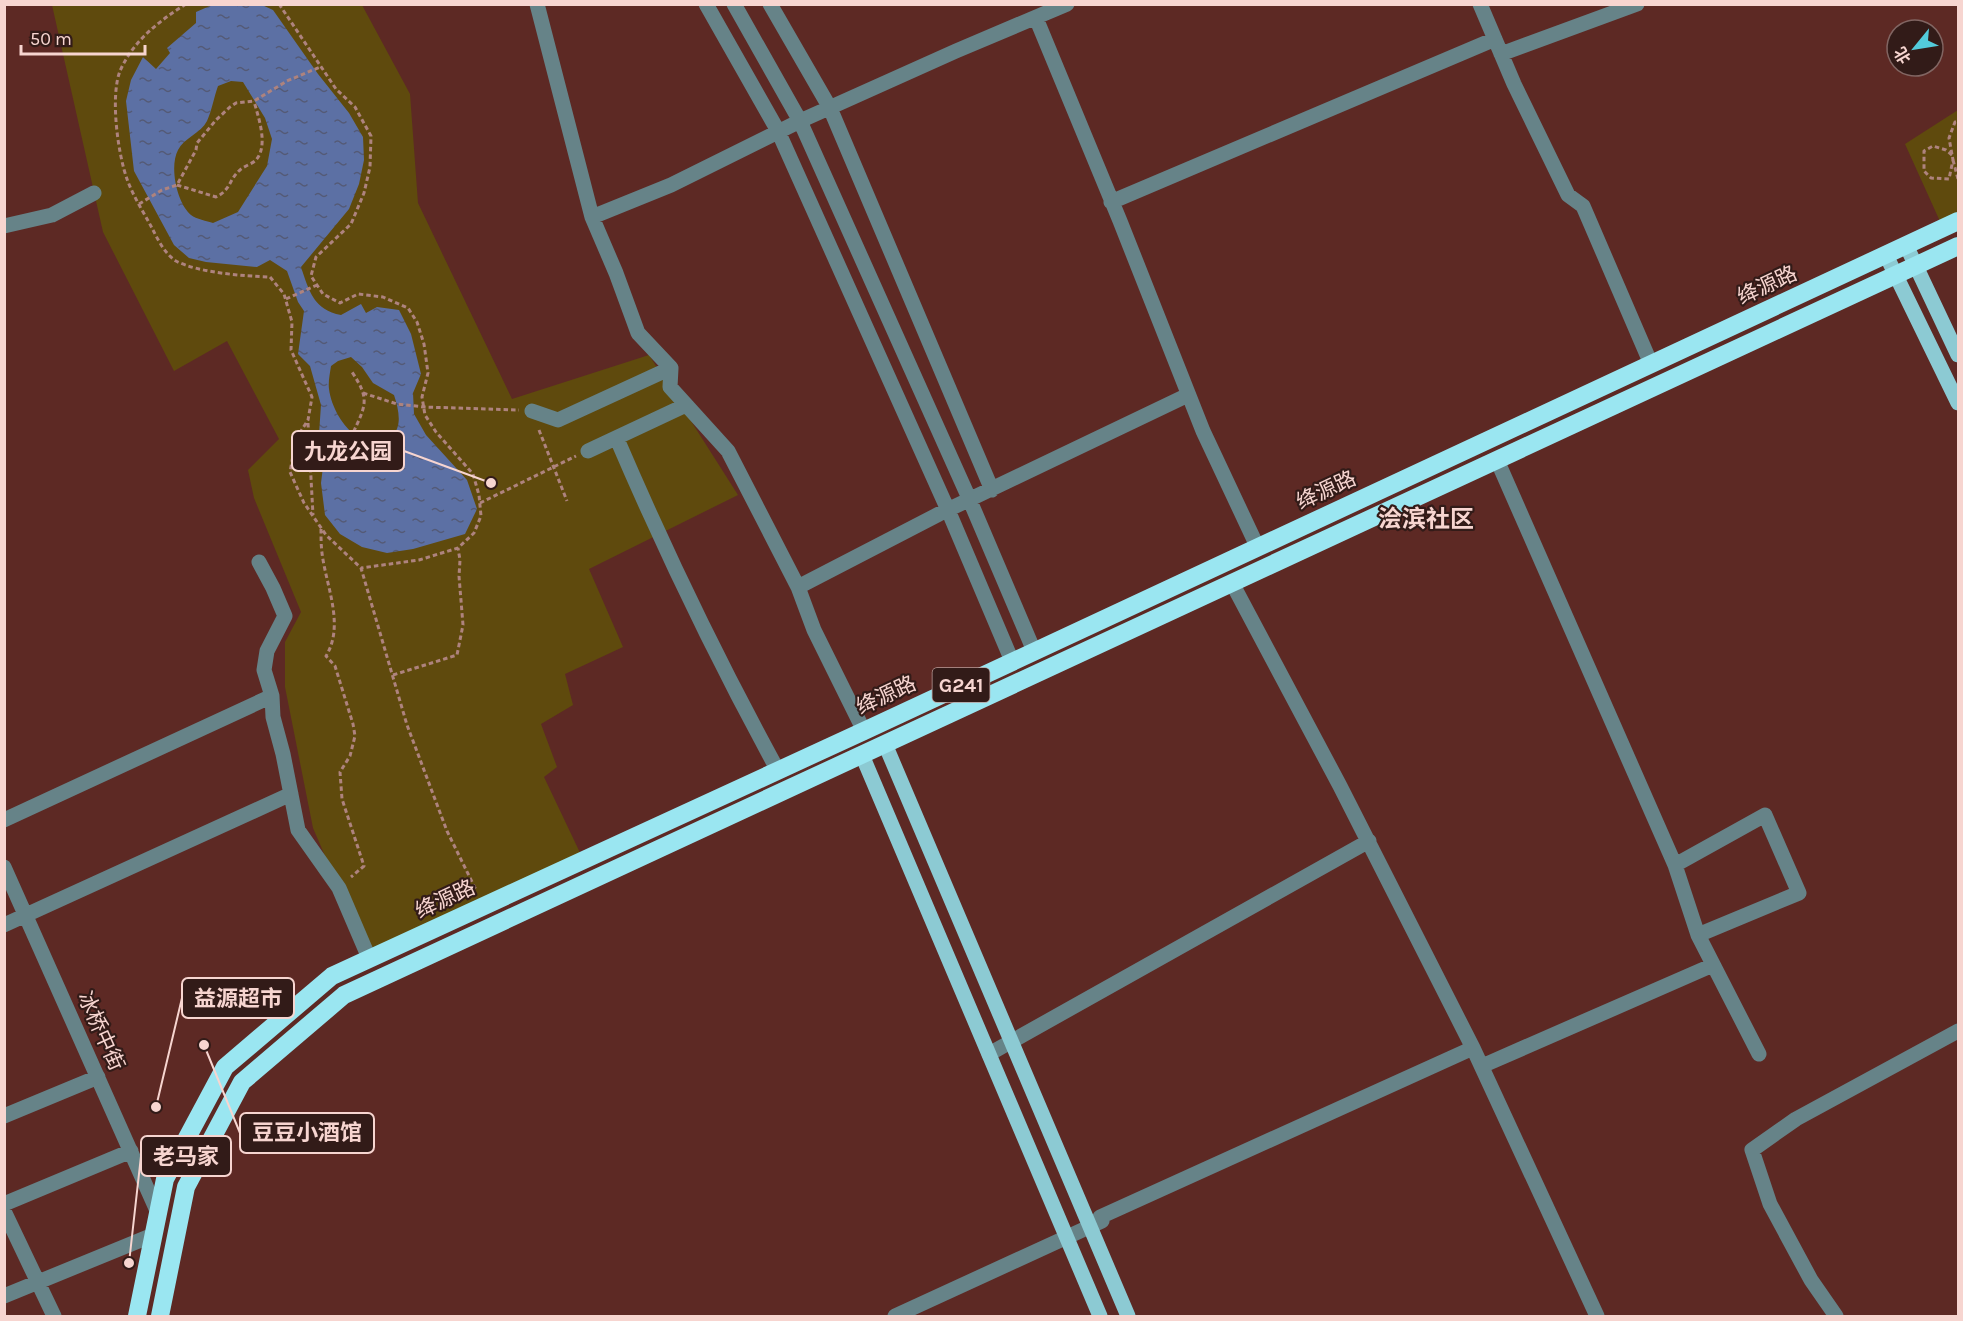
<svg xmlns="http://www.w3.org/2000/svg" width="1963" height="1321" font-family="Karla,'Noto Sans SC',sans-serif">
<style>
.green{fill:#5f4a0d}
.water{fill:url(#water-ripples);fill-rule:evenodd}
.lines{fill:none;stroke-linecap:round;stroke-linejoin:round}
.path{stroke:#ae837e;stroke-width:3;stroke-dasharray:4.5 3;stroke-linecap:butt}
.minor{stroke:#668388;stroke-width:15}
.major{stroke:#8ccad3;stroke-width:15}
.highway{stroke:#9ae6f1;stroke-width:18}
.labels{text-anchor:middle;stroke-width:4.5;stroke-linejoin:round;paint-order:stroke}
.shield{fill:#321b18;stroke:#bc9d99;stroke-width:1.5}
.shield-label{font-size:20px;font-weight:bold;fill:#f7d5d0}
.street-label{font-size:21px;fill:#f7d5d0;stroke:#321b18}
.quarter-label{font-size:24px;font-weight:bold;fill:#f7d5d0;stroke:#321b18}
.leader{fill:none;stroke:#f7d5d0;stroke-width:2}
.callout-dot{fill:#f7d5d0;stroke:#321b18;stroke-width:2}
.callout{fill:#321b18;stroke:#f7d5d0;stroke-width:2}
.callout-label{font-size:22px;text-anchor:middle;font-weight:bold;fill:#f7d5d0}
</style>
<defs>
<pattern id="water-ripples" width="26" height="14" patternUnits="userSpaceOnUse" patternTransform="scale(1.5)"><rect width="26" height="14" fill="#5c70a4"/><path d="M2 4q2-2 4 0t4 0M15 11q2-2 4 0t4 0" fill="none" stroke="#545a76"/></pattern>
</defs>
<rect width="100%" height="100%" fill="#5d2924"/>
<path class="green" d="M52,5H362L410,94L418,203L512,399L649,355L738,495L589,569L623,647L565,674L573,705L541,724L557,767L544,777L583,859L369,958L313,828L285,687V642L301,612L254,498L248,470L279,439L227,341L174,371L103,232Z
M1958,110V221L1943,228L1905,144Z"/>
<path class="water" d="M212,5H262L273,10L318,74L349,113L363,137L364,160L359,184L349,209L301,267C309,291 314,310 341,315L361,304L366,313L377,307L399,310L411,334L421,374L413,393L414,414L426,435L467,480L477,509L465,534L413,549L387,553L362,547L340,534L325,515L321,483L324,459L319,434L321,405L310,366L298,354L304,311L298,302L287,271L270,260L257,267L206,262L189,258L174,245L134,171L126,101L131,80L143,57L156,69L170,53L167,48L196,23V12ZM231,81L243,82L265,118L272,139L267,166L238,212L213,223C207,221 196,219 191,215C177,203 169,167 178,150C184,138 201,133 207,121C212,110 214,97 218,86ZM351,357L362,367L373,383L394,395C401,416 404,439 376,441C369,441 363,440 358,437C343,428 331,406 329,389C328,382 330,373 331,366L338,361Z"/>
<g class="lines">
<path class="path" d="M186,4C159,21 133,41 120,71C110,97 118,154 127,179C133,196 144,213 152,228C158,240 165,254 176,261C199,273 244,276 270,277L284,294L292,322L291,350L312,397L308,420L296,439L290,472L304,503L326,535L361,568L407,725L447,831L476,890
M279,4L336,89L355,107L371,136L370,167L364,193L351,224L316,257L311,276L323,294L340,303L358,294L383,297L408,308L417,322L424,344L428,373L422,397L425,415L436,432L473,474L479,495L481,516L474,533L458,548L419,560L361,568
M1952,155L1946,150L1933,146L1924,151V171L1931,178L1949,179L1953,160L1949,138L1955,122H1958
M1953,160L1958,179
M177,185L216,197C231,190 229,179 240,170C244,166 252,164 256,160C269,145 258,117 254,101
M139,204L162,190L177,185L196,150L197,143L216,120L230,107L236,103L254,101L287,81L320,67
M286,299L317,285
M363,393L397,404L424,407L519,410
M308,423L313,515
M539,430L567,501
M310,460L339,458L338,436L353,433C366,405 370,399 352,372
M480,503L576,456
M321,529C321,537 321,545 322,553C326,586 345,625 326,656L335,666L353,724L355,736L350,756L340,772L342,799L364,866L351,877
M393,675L457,655L463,625L459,576L460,560L458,548"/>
<path class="minor" d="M537,4L592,217L616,273L638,333L671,368L670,387L728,451L798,587L814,630L864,731
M706,4L778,131L948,510L1012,661
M734,4L800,121L968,496L1034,651
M770,4L830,108L992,490
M1480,4L1514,84L1568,195L1583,206L1651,364
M1036,18L1120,221L1203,431L1257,546
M1501,54L1637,4
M1111,202L1495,39
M592,217L671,185L800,121L956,51L1067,4
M4,226L52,215L94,193
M532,411L558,420L671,368
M617,439C665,551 718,661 777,769
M588,451L686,405
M1497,460L1675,865L1765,815L1799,893L1698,935L1759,1054
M259,562L273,588L285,616L267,651L264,670L272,696L273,717L283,754L298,830L339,888L369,958
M1232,583L1340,786L1473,1048L1597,1316
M798,587L939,514L1188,395
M4,820L272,696
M1675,865L1698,935
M4,867L158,1213
M4,925L291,794
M989,1054L1369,841
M1482,1066L1713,965
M4,1116L98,1077
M4,1204L131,1151
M4,1211L54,1316
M1100,1217L1473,1048
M4,1296L153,1235
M895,1316L1102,1221
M1836,1316L1811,1280L1770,1204L1752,1150L1796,1119L1958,1031"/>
<path class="major" d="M1906,245L1958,355
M1886,255L1958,403
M885,744L1128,1316
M862,755L1100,1316"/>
<path class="highway" d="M137,1316L165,1179L225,1067L332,976L864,731L1958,221
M160,1316L186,1187L242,1082L344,995L1958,246"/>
</g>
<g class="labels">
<rect class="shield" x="932.5" y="668" width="57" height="34" rx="4.5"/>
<g class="shield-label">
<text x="961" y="692">G241</text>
</g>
<g class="street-label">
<text transform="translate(1767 285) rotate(-25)" y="7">绛源路</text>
<text transform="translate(1326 490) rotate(-25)" y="7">绛源路</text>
<text transform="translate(886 695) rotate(-25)" y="7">绛源路</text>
<text transform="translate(445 899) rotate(-25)" y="7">绛源路</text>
<text transform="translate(101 1031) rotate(66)" y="7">冰桥中街</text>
</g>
<g class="quarter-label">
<text x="1426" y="527">浍滨社区</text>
</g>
</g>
<path class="leader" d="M491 483L404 451M156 1107L182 998M204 1045L240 1133M129 1263L141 1156"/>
<g class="callout-dot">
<circle cx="491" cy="483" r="6"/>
<circle cx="156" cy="1107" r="6"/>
<circle cx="204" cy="1045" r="6"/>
<circle cx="129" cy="1263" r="6"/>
</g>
<g class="callout">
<rect x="292" y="431" width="112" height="40" rx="6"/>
<rect x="182" y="978" width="112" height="40" rx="6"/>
<rect x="240" y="1113" width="134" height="40" rx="6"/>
<rect x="141" y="1136" width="90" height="40" rx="6"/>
</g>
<g class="callout-label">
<text x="348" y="459">九龙公园</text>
<text x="238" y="1006">益源超市</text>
<text x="307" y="1140">豆豆小酒馆</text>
<text x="186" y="1164">老马家</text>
</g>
<rect width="1963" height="1321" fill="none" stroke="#f7d5d0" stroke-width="12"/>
<g transform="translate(1915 48) rotate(240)"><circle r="28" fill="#321b18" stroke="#816562" stroke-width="1.5"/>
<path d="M0-4.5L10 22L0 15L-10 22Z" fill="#53cbdb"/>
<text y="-9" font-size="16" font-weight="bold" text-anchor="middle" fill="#f7d5d0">北</text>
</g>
<path d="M21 45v9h124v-9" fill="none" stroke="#f7d5d0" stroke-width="3"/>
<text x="30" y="45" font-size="18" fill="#f7d5d0" stroke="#321b18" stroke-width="4.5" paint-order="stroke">50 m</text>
</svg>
